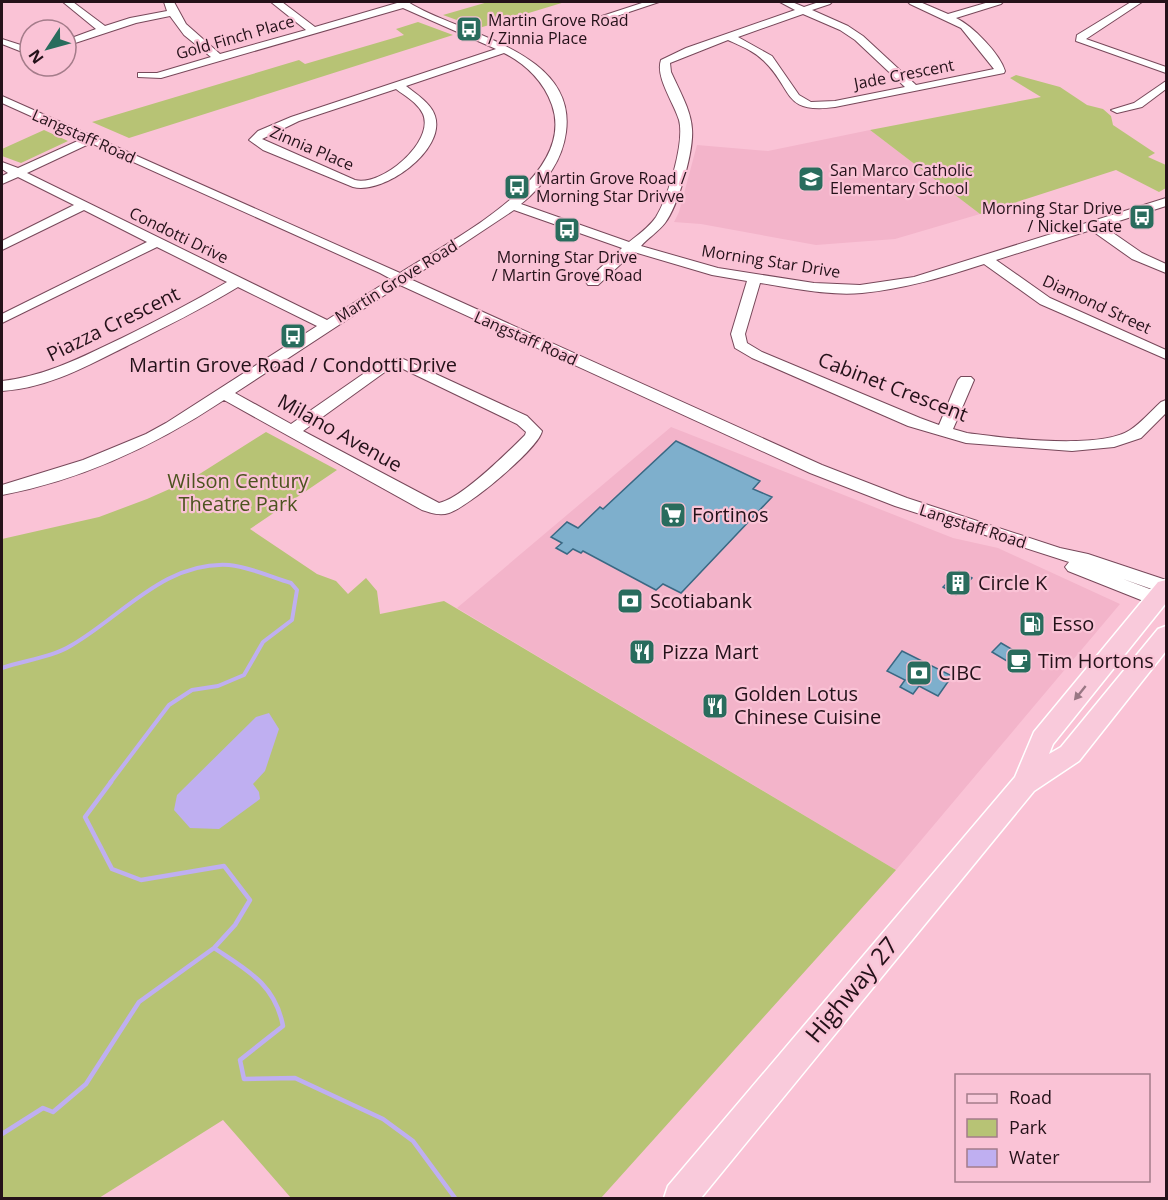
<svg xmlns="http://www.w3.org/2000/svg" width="1168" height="1200" font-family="'Open Sans',sans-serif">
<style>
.built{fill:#f3b4ca}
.green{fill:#b7c375}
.water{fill:#bfaff1}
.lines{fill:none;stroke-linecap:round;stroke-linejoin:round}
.stream-far1{stroke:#bfaff1;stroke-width:4}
.stream{stroke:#bfaff1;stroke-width:4.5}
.building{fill:#7eafcc;stroke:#3a6984;stroke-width:1.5}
.minor-casing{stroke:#77485a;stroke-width:2}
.major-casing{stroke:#fff;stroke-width:3}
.minor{fill:#fff;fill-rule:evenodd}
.major{fill:#f9cadb;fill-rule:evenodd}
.oneway{fill:#997784}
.labels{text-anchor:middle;stroke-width:4.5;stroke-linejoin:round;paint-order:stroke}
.far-poi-label{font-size:16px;fill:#241119;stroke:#fac3d6;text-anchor:start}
.far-street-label{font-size:16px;fill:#241119;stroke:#fac3d6}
.street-label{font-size:20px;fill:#241119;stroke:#fac3d6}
.poi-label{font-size:20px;fill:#241119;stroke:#fac3d6;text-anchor:start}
.park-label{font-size:20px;fill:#4c531f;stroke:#fac3d6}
.near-street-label{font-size:24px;fill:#241119;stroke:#fac3d6}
</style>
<rect width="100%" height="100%" fill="#fac3d6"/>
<path class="built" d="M870,130L980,214L895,239L816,245L701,224L674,222L679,212L697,145L768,151Z
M671,427L953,538L998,548L1120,604L896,870L457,608Z"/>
<path class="green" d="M488,2H565L479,28L443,15Z
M418,22L453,35L129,138L92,122L299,60L305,64L404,35L396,29Z
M1016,75L1060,87L1087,105L1103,109L1111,116L1113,125L1155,153L1148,157L1166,165V188L1159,192L1116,170L980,214L870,130L1041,97L1010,78Z
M44,130L68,141L21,163L2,156V149Z
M266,432L337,470L250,529L317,574L336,581L348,594L366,578L377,591L380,614L444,601L896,870L601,1198H291L223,1120L99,1198H2V539L99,517L147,499L190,480Z"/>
<path class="water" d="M269,713L279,729L265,771L253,784L259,792L260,799L219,829L190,828L174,810L177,795L256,717Z"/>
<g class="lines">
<path class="stream-far1" d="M2,668C25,660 51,658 72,645C122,616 165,561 229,565C250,567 271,577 291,583L297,590L292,620L263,642L244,675L218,686L192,690L169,705L110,783"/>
<path class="stream" d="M214,948C247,970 275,984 283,1026L240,1060L244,1079L295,1078L383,1119L413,1141L455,1198
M2,1134L43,1108L53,1112L86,1084L139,1002L214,948L235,925L250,900L224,866L141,880L112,869L85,817L111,782"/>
</g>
<path class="building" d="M676,441L760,481L753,489L772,497L681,593L663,584L656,590L583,551L581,553L573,549L567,554L556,548L562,543L551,537L567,522L578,528L600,507L603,509Z
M959,571L972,578L956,595L943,587Z
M1001,643L1030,660L1022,670L992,652Z
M902,651L952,676L938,696L919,686L913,694L900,687L905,680L887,671Z"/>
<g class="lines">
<g class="minor-casing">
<path id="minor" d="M63,2H73L105,26L130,18L167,11L164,2H174L186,24L220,54L306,30L271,2H282L315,27L397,3L396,2H408C458,34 577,50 566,132C562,162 544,185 521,204L629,242C638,235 649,227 656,217C668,198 685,142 679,120C674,103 655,77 661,60L686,48L795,10L780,2H792L804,7L819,2H832L830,4L812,10L848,26L863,36L916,85L994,69L961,28L910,4L908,2H920L948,14L989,2H1003L1001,4L956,18C973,26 1000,54 1005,71L1004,73L835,107C782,114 794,90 764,61C754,51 741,46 728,40L670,63L671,72C679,90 691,110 692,129C694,151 678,206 665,223C658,232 648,238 641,246L718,268L814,283L860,285L914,277L1166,198V206L1103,226L1142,253L1166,264V273L1132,259L1091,230L996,260L1050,298L1166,350V359L1040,304L984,264C944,277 904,289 862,293C828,296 793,288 760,283L745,334L747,343L762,352L920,418L939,425L958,380L961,377H971L974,380L953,429L967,433C1004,438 1099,450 1130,430C1141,423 1151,411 1161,402L1166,400V413L1141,438L1114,447L1072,451L966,443L908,426L752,358L735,348L731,334L747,281L712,275L634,252L598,285H588L586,282L588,279L622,248L514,210L410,279L822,465L907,498L1060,548L1088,554L1166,580V594L1123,579L1163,594L1166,599L1163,604L1157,606L1151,604L1068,571L1065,567L1069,562L895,506L810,473L400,285L235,393L291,424L379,363L401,358L527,416L542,431C539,448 468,507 449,513C440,516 431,513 422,510L224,400C156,445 82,480 2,495V485L83,460L146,434L166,423L317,326L238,287C202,309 165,327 127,346C87,366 48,388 2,391V381C46,376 82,357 122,338C158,320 193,302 227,282L157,247L2,323V314L147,242L84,210L2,250V241L74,205L18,177L2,184V176L8,173L2,169V162L18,168L82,139L2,103V96L400,273C449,241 578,179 552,105C544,82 526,64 504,53L406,86C416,94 431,103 435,116C446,150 384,195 353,187L263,150L249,140L258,131L291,117L496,49L403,8L161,78L138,77V73H157L211,57L184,35L170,16L136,23L66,46V40L96,29ZM803,14L840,30L855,40L905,87L835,101L811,102L799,95L772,56L738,37ZM396,89C405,96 418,103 423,114C435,142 381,187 355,180L262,139L299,121ZM91,143L380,273L391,279L327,320L27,173ZM399,367L517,424L526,432L525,435C508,452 461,499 439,503L303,431L389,369Z
M645,2H659L605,20L596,18Z
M1131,2H1142L1086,39L1166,67V73L1076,41L1077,35Z
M2,39L30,48V55L2,44Z
M1166,81V89L1142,107L1117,113L1111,110L1134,103Z"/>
</g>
<g class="major-casing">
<path id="major" d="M1166,580V603L1053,744L1049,754L1061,747L1158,629L1166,626V651L1079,761L1034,791L701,1198H664L668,1186L1015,777L1034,732L1158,582Z"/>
</g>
<use href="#minor" class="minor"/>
<use href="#major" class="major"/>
</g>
<defs><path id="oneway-solid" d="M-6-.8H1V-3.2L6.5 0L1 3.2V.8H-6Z" transform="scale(1.5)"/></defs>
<use class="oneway" href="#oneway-solid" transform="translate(1080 693) rotate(129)"/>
<defs>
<g id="bus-square" transform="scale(1.35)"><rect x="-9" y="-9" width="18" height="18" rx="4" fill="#296c5d" stroke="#fac3d6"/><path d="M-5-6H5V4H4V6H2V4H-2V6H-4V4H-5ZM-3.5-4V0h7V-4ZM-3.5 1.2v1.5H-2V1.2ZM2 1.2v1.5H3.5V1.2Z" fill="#fff"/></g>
<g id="school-square" transform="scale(1.35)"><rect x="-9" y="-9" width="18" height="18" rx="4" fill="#296c5d" stroke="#fac3d6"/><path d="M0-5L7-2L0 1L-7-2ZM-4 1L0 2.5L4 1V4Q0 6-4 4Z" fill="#fff"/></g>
<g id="supermarket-square" transform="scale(1.35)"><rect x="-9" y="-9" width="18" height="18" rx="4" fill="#296c5d" stroke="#fac3d6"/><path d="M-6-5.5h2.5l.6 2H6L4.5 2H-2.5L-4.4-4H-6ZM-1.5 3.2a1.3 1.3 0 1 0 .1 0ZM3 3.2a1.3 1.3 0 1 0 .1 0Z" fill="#fff"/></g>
<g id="building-square" transform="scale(1.35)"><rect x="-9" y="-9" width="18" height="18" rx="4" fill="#296c5d" stroke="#fac3d6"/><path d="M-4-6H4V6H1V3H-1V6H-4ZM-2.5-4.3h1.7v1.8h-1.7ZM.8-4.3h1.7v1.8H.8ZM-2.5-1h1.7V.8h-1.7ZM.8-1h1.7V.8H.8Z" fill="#fff"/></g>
<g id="bank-square" transform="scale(1.35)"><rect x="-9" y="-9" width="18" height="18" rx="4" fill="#296c5d" stroke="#fac3d6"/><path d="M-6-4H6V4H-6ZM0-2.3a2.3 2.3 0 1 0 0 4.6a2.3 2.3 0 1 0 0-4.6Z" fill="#fff"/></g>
<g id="fuel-square" transform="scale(1.35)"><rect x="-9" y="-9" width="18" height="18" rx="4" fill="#296c5d" stroke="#fac3d6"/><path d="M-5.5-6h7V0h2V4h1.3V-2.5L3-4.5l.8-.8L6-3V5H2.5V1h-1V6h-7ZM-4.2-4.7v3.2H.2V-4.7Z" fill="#fff"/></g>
<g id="restaurant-square" transform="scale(1.35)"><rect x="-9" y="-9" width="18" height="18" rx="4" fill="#296c5d" stroke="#fac3d6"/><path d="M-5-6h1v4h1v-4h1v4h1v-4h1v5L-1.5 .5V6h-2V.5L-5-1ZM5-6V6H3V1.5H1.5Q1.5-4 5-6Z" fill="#fff"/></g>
<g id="cafe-square" transform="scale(1.35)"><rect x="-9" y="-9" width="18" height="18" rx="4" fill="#296c5d" stroke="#fac3d6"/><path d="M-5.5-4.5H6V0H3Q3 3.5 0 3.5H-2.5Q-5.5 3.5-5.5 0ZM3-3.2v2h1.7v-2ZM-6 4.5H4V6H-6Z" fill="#fff"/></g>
</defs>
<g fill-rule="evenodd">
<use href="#bus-square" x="469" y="29"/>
<use href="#school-square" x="811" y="179"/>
<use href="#bus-square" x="517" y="187"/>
<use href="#bus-square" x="1142" y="217"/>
<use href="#bus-square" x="567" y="230"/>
<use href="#bus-square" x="293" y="336"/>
<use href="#supermarket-square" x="673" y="515"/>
<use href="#building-square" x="958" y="583"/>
<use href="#bank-square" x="630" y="601"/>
<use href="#fuel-square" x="1032" y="624"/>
<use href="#restaurant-square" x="642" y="652"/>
<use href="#cafe-square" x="1019" y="661"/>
<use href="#bank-square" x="919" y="673"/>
<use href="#restaurant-square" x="715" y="706"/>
</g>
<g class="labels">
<g class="far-poi-label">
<text x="488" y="26">Martin Grove Road<tspan x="488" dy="18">/ Zinnia Place</tspan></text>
<text x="830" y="176">San Marco Catholic<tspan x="830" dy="18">Elementary School</tspan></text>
<text x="536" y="184">Martin Grove Road /<tspan x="536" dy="18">Morning Star Drivve</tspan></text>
<text x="1122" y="214" text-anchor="end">Morning Star Drive<tspan x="1122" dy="18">/ Nickel Gate</tspan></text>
<text x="567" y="263" text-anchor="middle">Morning Star Drive<tspan x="567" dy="18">/ Martin Grove Road</tspan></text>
</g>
<g class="far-street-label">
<text transform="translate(235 37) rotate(-16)" y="6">Gold Finch Place</text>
<text transform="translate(904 74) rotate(-11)" y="6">Jade Crescent</text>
<text transform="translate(84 136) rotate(24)" y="6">Langstaff Road</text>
<text transform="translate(312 148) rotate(23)" y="6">Zinnia Place</text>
<text transform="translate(179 235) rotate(26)" y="6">Condotti Drive</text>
<text transform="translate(771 261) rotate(9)" y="6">Morning Star Drive</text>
<text transform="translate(396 281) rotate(-32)" y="6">Martin Grove Road</text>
<text transform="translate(1097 304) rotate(25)" y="6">Diamond Street</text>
<text transform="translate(526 338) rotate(24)" y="6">Langstaff Road</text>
<text transform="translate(973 526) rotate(18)" y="6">Langstaff Road</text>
</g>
<g class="street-label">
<text transform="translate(113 324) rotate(-26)" y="7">Piazza Crescent</text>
<text transform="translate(893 387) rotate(21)" y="7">Cabinet Crescent</text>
<text transform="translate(340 433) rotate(29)" y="7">Milano Avenue</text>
</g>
<g class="poi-label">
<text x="293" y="372" text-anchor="middle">Martin Grove Road / Condotti Drive</text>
<text x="692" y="522">Fortinos</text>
<text x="978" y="590">Circle K</text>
<text x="650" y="608">Scotiabank</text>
<text x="1052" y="631">Esso</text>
<text x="662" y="659">Pizza Mart</text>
<text x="1038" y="668">Tim Hortons</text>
<text x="938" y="680">CIBC</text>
<text x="734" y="701">Golden Lotus<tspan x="734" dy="23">Chinese Cuisine</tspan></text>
</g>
<g class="park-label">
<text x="238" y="488">Wilson Century<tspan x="238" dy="23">Theatre Park</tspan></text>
</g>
<g class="near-street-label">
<text transform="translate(852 990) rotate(-50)" y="8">Highway 27</text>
</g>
</g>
<rect width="1168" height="1200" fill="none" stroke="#241119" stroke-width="6"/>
<rect x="955" y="1074" width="195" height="108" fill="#fac3d6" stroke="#a47c8a" stroke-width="1.5"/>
<rect x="967" y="1094" width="30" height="9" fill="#f9cadb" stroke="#a47c8a" stroke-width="1.5"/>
<text x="1009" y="1104" font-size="18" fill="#241119">Road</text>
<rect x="967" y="1119" width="30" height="18" fill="#b7c375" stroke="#a47c8a" stroke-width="1.5"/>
<text x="1009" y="1134" font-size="18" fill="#241119">Park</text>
<rect x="967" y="1149" width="30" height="18" fill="#bfaff1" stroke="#a47c8a" stroke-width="1.5"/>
<text x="1009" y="1164" font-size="18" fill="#241119">Water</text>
<g transform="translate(48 48) rotate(234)"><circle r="28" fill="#fac3d6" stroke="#a47c8a" stroke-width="1.5"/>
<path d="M0-4.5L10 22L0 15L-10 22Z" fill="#296c5d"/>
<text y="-9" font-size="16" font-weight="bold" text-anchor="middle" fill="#241119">N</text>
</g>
</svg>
